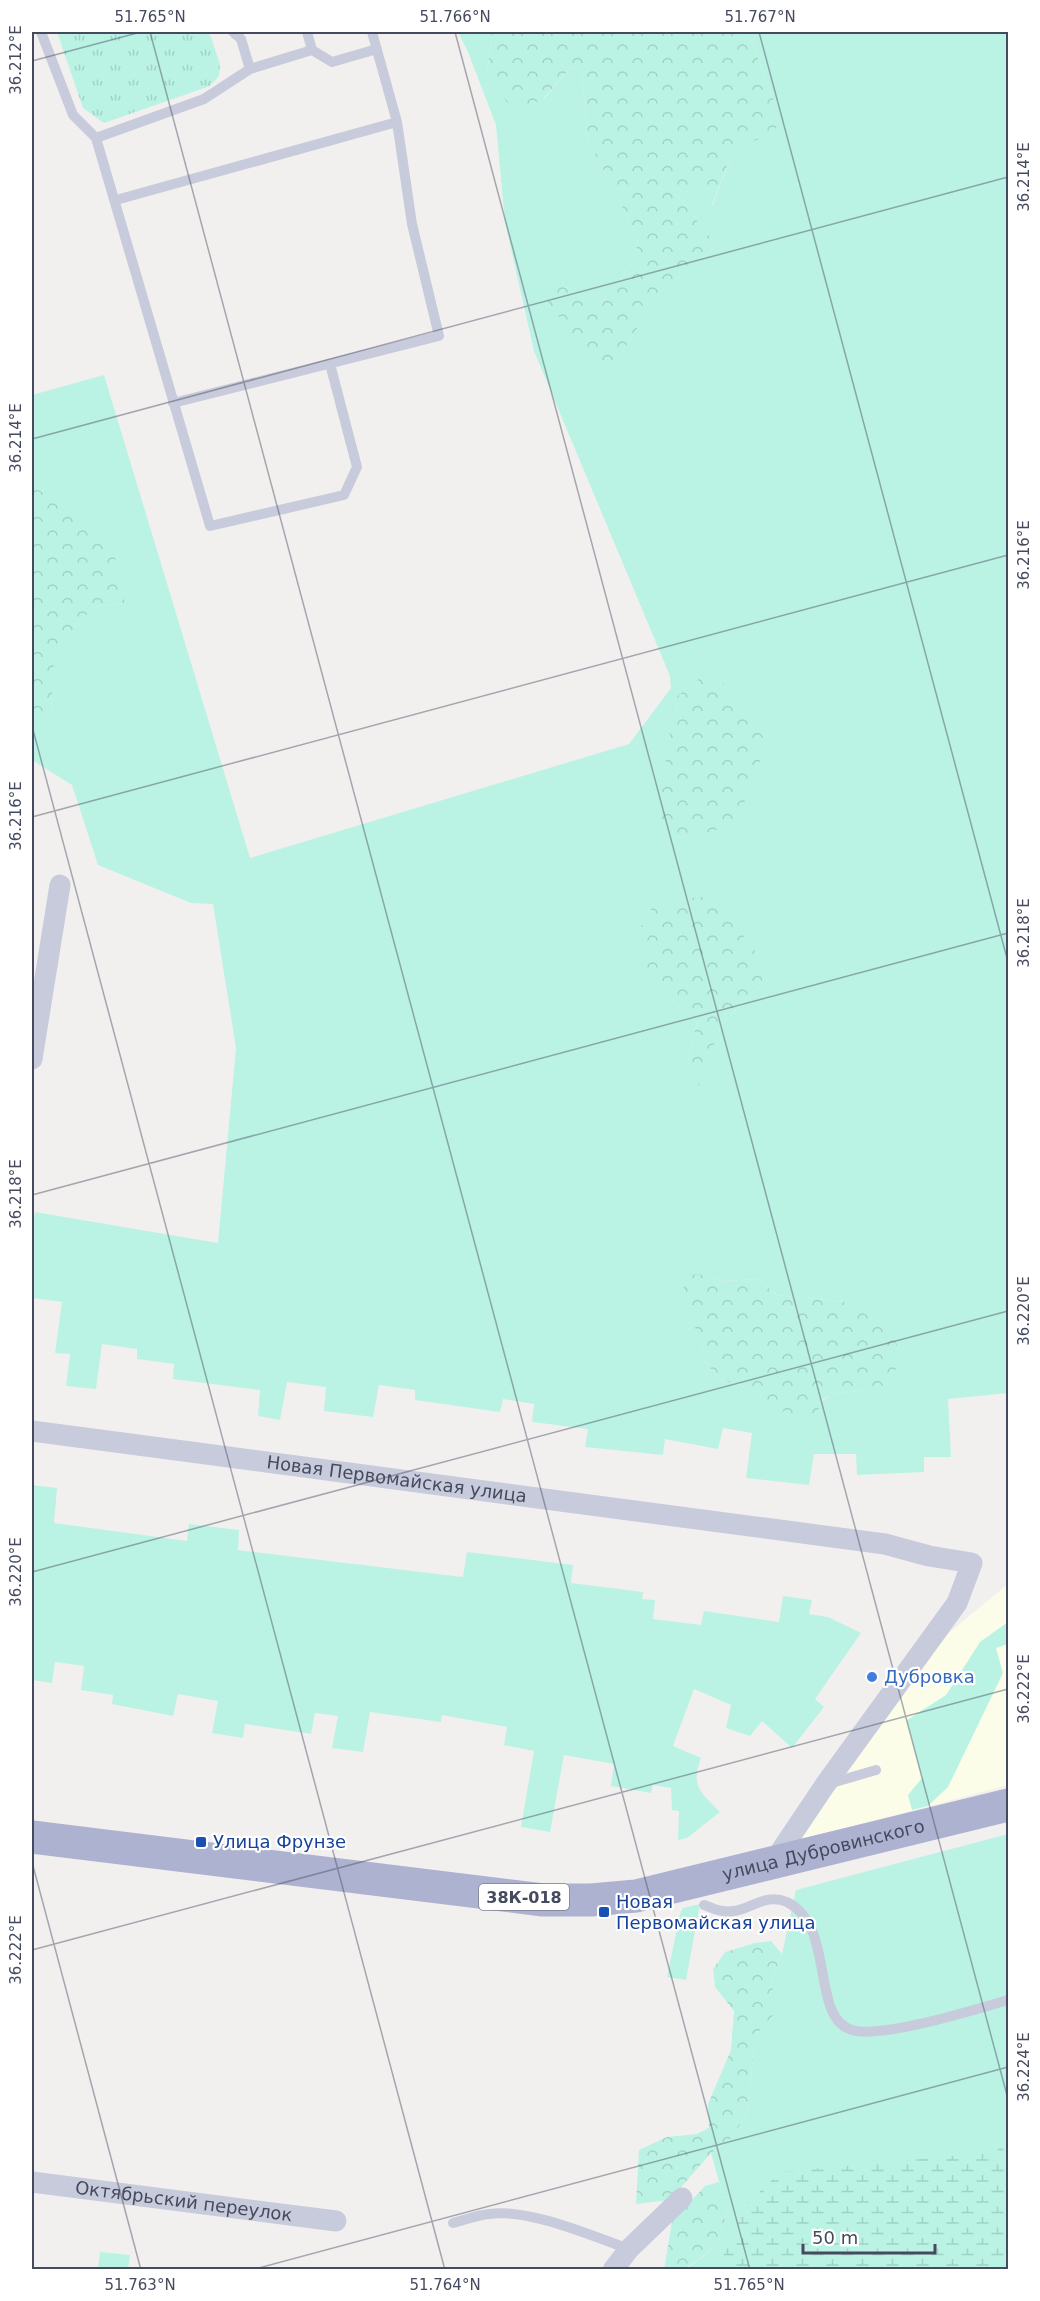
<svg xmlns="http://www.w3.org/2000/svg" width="1040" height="2301" font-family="'DejaVu Sans',sans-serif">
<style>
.commercial{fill:#fcfde8}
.green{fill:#baf3e4;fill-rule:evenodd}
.forest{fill:url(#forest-crowns)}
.wetland{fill:url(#wetland-marsh)}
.park{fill:url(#park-tufts)}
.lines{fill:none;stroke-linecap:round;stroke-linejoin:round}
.lane{stroke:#c8cbdb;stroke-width:10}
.street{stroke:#c8cbdb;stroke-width:21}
.primary{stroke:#adb2d0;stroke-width:33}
.ticks{fill:none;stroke:#464a5f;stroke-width:1.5;stroke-opacity:0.45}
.shop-dot{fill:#3f7fe0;stroke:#fff;stroke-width:2}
.transit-dot{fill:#1a4fb4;stroke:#fff;stroke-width:2}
.labels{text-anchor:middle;stroke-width:4.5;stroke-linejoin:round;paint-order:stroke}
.shield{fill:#fff;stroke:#7e808f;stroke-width:1.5}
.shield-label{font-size:16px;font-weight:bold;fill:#464a5f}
.street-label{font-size:18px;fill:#464a5f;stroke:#fff}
.shop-label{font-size:18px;fill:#366cbe;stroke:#fff;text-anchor:start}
.transit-label{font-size:18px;fill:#164399;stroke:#fff;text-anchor:start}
.neatline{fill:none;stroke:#464a5f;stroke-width:2}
.ticks-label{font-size:15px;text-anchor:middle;fill:#464a5f}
</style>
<defs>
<pattern id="forest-crowns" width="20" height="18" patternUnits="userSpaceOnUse" patternTransform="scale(1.5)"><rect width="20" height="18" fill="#baf3e4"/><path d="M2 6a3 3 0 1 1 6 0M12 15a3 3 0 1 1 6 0" fill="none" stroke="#a1d2c6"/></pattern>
<pattern id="wetland-marsh" width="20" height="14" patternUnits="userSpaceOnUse" patternTransform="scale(1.5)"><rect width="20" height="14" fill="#baf3e4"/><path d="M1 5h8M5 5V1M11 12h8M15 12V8" fill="none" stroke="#a1d2c6"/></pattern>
<pattern id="park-tufts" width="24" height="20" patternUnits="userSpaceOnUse" patternTransform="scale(1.5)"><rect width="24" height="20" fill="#baf3e4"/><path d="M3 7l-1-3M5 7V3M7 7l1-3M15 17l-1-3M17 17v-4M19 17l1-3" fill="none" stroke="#a1d2c6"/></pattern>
</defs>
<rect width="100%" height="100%" fill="#f2f0ef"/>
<path class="commercial" d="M1008,1584V1785L787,1844L909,1666Z"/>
<path class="green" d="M458,32H492L487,73L544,99L571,67L582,72L588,140L638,238L635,260L599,307L561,284L617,361L659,293L717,246L678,196L697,186L712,206L734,148L777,109L748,32H1008V1393L948,1399L951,1457H924V1472L857,1475L856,1454H814L809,1485L746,1478L752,1433L723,1428L718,1449L665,1439L663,1455L585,1447L588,1429L532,1422L534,1404L503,1399L500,1412L415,1400V1390L379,1385L373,1417L324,1411L326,1387L287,1382L280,1420L258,1416L260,1390L173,1379L174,1364L137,1359V1349L102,1344L96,1389L66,1386L70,1354L55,1353L62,1302L32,1298V1231L35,1212L218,1243L236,1048L213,904L191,903L98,865L72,785L32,760V730L51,712L54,649L94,607L125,603L36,489L32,492V395L104,375L250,858L629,744L671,688L670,676L534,351L505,222L496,125L468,52ZM650,982L761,985L722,1024L699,1085L687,1065L697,1022ZM698,1274L722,1281L759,1279L776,1295L844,1302L868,1390L832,1394L796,1420L749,1388L720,1379L705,1362L701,1339Z
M32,1485L57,1488L54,1523L187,1541L189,1524L239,1530L238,1550L463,1577L467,1552L573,1565L571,1583L643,1592L642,1599L655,1600L653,1619L701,1625L704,1611L779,1622L783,1596L812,1600L809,1614L828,1617L861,1633L815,1699L824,1707L792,1748L762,1721L750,1736L726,1728L731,1705L694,1689L673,1746L701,1758C690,1787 701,1792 720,1812L687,1838L678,1840L679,1811L672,1810L671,1788L653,1785L651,1793L611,1786L614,1764L564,1755L550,1832L521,1827L534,1751L504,1745L507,1727L442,1715L441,1722L370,1712L363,1752L332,1748L338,1716L315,1713L311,1734L245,1724L243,1738L212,1733L218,1701L178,1694L173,1716L112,1704L113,1695L81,1690L84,1666L55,1662L52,1683L32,1680Z
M1008,1622V1644L996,1648L1003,1673L948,1787L928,1806L912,1810L908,1795L922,1778L907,1720L946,1695L980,1642Z
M1008,1834V2269L685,2270L718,2245L727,2210L711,2153L733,2137L748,2110L755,2036L774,2013L772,1980L782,1954L796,1890Z
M700,1904L686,1980L667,1977L680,1914L683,1908Z
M100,2252L130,2255L128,2269H98Z"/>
<path class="forest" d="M492,32H748L777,109L776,133L734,148L711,207L697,187L678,196L717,246L659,293L617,361L593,367L543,294L561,284L599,307L635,260L638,238L588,140L582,72L571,67L543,99L514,113L487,73Z
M36,489L69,506L111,539L125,603L94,607L55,649L51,712L32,730V492Z
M704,675L727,685L768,740L740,815L717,830L681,839L657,827L674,699Z
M714,896L765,965L761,985L722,1024L699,1086L687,1065L697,1022L650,982L638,932L656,901Z
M698,1274L722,1281L759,1279L776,1295L844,1302L877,1321L895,1340L899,1351L894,1380L880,1397L868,1390L832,1394L822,1400L815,1417L796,1420L749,1388L720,1379L705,1362L701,1339L680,1300L687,1276Z
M771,1941L782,1954L772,1980L775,2013L755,2036L748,2110L733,2137L711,2153L670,2200L636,2204L639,2150L667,2137L697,2134L709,2128L708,2104L731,2050L734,2011L715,1987L713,1969L725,1952L755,1943Z
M719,2182L727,2210L718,2245L685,2269L664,2270L672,2221L705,2186Z"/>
<path class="wetland" d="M1008,2141V2269H717L747,2203L781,2172L995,2152Z"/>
<path class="park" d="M57,32H209L220,64L219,76L210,86L104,123L83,108Z"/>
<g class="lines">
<path class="lane" d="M41,32L73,115L96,138L210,526L344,495L357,467L330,364
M233,32L241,39L250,69L312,50
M307,32L312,50L332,62L377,49
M96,138L204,99L250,69
M116,200L397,122
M173,403L439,336L412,224L397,122L372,32
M828,1784L876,1770
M704,1905C714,1909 723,1913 734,1911C753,1908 766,1893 787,1902C836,1926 810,2018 852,2030C881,2039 977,2009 1008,2000
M453,2223C465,2220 477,2215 489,2214C528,2208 592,2236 629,2249"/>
<g class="street">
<path d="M32,1059L60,885"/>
<path id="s1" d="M32,1431L885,1544L929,1556L972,1563L957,1603L825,1785L772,1864"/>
<path id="s2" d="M32,2182L336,2221"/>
<path d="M613,2270L629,2249L682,2198"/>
</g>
<path class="primary" id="s3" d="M32,1837L543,1900H591L636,1896L1008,1805"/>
</g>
<path class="ticks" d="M150,32L750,2270M455,32L1008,2099M759,32L1008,962M32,61L141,32M32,439L1008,177M32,726L445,2270M32,817L1008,555M32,1195L1008,933M32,1572L1008,1311M32,1862L141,2270M32,1950L1008,1689M251,2270L1008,2067"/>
<circle class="shop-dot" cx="872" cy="1677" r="6"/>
<g class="transit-dot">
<rect x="195" y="1836" width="12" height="12" rx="3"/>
<rect x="598" y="1906" width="12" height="12" rx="3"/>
</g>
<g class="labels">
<rect class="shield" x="479" y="1884" width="90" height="26" rx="4.5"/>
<g class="shield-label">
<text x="524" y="1903">38К-018</text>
</g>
<g class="street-label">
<text dy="6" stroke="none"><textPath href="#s1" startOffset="368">Новая Первомайская улица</textPath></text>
<text dy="6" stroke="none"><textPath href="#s3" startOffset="801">улица Дубровинского</textPath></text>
<text dy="6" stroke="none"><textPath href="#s2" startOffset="153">Октябрьский переулок</textPath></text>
</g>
<g class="shop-label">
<text x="884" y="1683">Дубровка</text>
</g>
<g class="transit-label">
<text x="213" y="1848">Улица Фрунзе</text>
<text x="616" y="1908">Новая<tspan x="616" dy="21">Первомайская улица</tspan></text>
</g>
</g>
<rect width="1040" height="2301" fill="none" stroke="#ffffff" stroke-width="66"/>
<path d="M803 2244v9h132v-9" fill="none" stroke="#464a5f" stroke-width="3"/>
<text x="812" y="2244" font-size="18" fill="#464a5f" stroke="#ffffff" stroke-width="4.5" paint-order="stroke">50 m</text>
<rect x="33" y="33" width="974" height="2235" class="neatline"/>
<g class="ticks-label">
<text x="150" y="22">51.765°N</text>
<text x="455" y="22">51.766°N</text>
<text x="760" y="22">51.767°N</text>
<text transform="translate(16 60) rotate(-90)" y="5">36.212°E</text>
<text transform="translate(1024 177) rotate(-90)" y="5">36.214°E</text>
<text transform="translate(16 438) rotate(-90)" y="5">36.214°E</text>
<text transform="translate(1024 555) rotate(-90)" y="5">36.216°E</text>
<text transform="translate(16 816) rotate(-90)" y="5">36.216°E</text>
<text transform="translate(1024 933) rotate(-90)" y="5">36.218°E</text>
<text transform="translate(16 1194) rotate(-90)" y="5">36.218°E</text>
<text transform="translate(1024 1311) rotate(-90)" y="5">36.220°E</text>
<text transform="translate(16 1572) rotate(-90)" y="5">36.220°E</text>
<text transform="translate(1024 1689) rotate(-90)" y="5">36.222°E</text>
<text transform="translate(16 1950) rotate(-90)" y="5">36.222°E</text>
<text transform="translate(1024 2067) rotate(-90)" y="5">36.224°E</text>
<text x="140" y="2290">51.763°N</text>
<text x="445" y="2290">51.764°N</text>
<text x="749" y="2290">51.765°N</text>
</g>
</svg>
